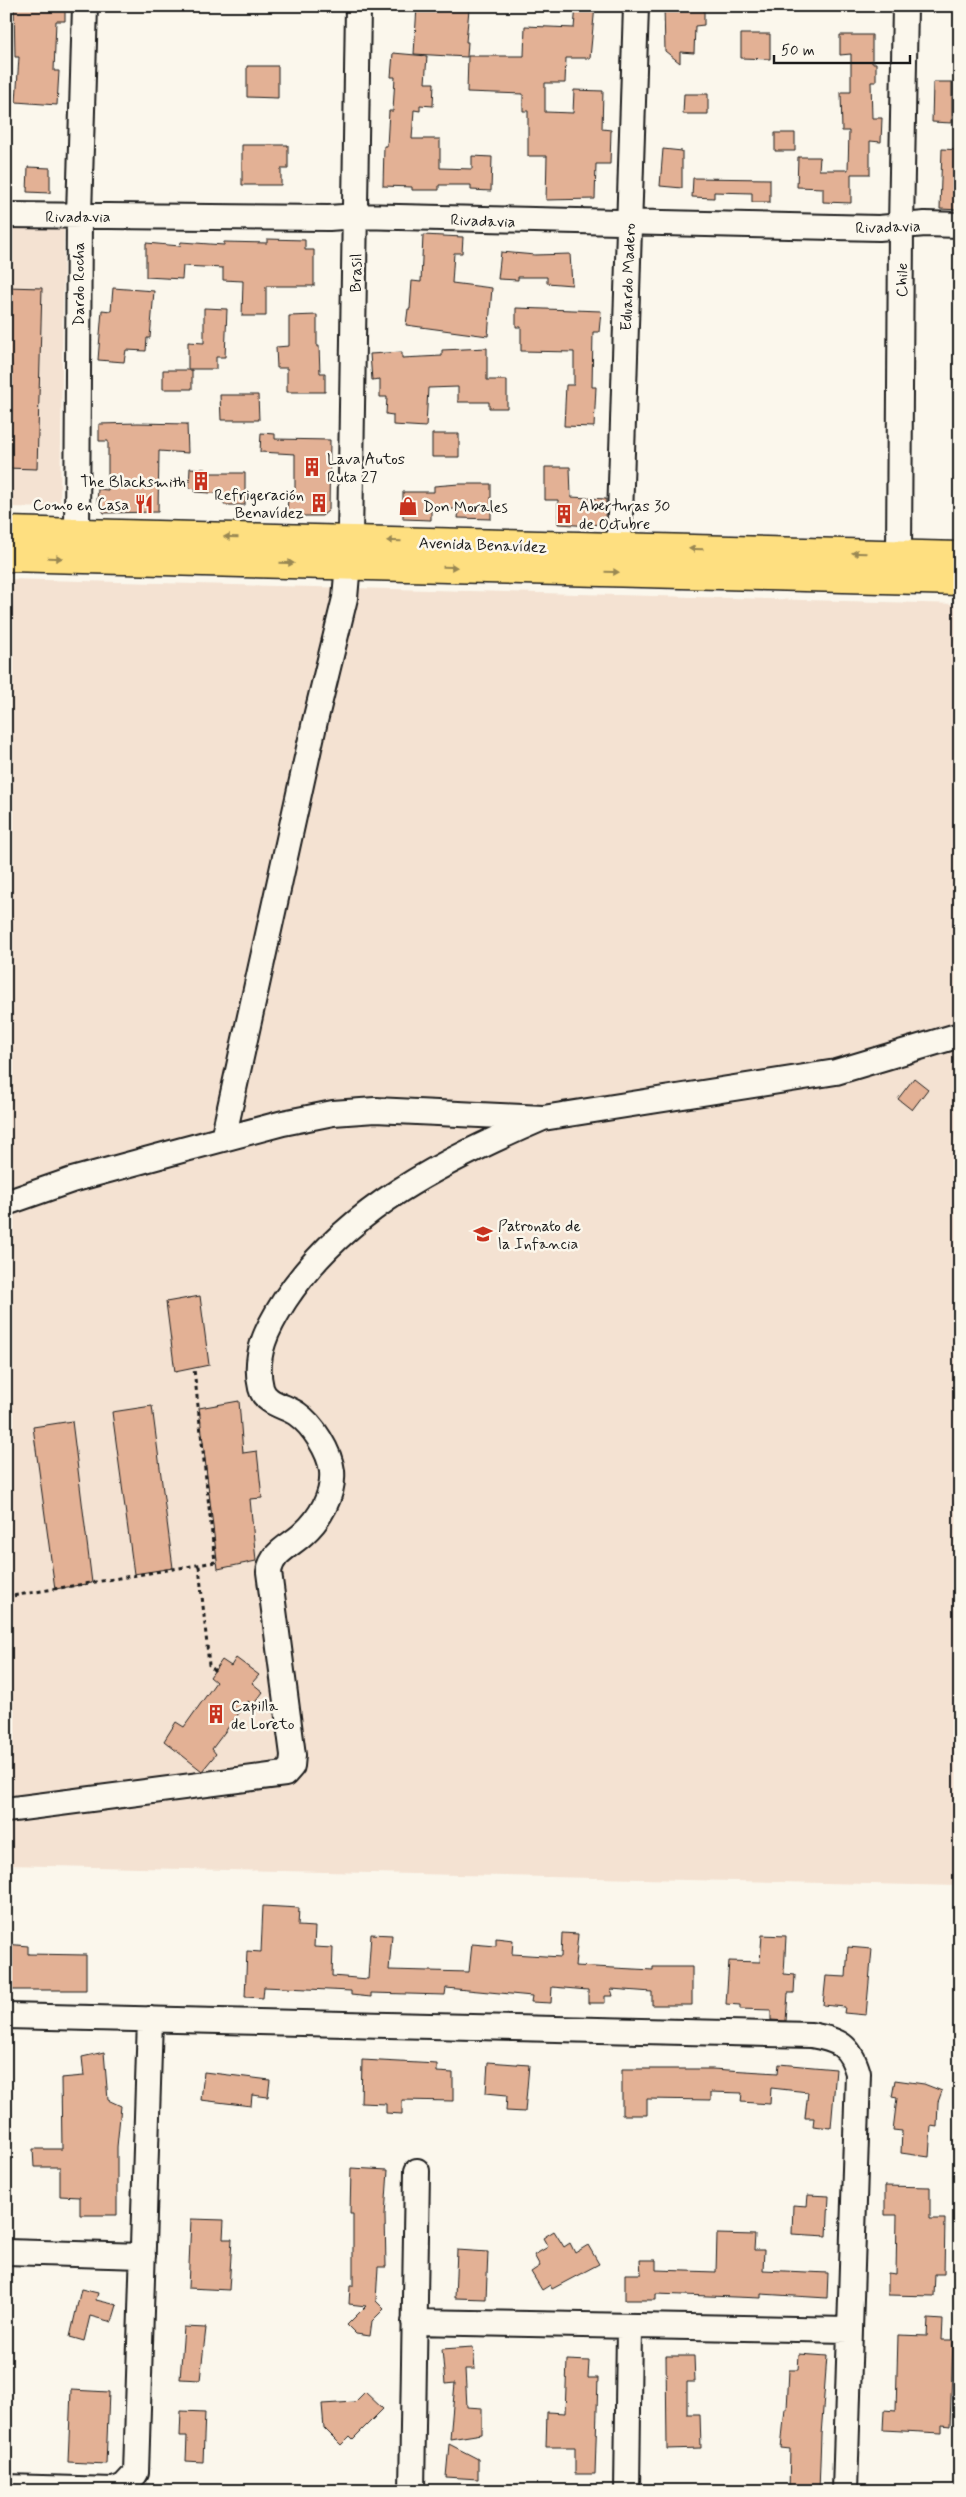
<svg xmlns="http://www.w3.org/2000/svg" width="966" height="2497" font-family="Mynerve,sans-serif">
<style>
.built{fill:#f4e2d2}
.building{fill:#e3b195;stroke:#1c1c1c}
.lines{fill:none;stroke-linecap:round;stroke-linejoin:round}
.minor-casing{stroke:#1c1c1c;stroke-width:28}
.major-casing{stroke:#1c1c1c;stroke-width:31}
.path{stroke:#1c1c1c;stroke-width:3;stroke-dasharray:4 4;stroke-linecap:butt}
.minor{stroke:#fbf7ec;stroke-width:24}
.major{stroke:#fedf80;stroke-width:28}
.oneway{fill:#988753}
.labels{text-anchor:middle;stroke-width:5;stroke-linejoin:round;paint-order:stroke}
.street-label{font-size:16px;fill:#1c1c1c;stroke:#fbf7ec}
.poi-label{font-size:16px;fill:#1c1c1c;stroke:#fbf7ec;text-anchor:start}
</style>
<rect width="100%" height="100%" fill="#fbf7ec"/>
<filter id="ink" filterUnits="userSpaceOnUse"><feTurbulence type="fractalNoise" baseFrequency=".02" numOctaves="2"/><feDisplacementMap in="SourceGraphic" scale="10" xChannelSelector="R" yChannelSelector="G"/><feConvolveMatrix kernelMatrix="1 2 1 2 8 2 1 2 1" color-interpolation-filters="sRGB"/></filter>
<g filter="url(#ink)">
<path class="built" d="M6,228L64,229L60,508L6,507Z
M6,579L960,604V1886L6,1865Z"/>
<path class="building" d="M14,6H65V21H56L54,71H59L57,105L16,102L19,57H15Z
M417,6H467L469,9L466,42H468L467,57L414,54Z
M576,6H595L590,58H566L565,83H545V112L573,113L574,90L603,91L602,129L611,130L610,164H596L595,199L546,200L547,156H528V111H523V94L467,92L468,56H524L525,26L574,28Z
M664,6H704V25L695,26L694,53L680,52V63L665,51Z
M741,34H770V59L741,58Z
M840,35H872V63H876V82H871L872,118H882L881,142L870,141V174H851V203L823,202V188L797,187L798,157H820L819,170H848L849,131H842L841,92H851V54L840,55Z
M393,53L427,56L425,83H434L433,106L420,105V111L414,110L412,139H440V168L472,169V156L492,157L491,191L471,190V185H439V190H412V187L383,186L384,146H387L389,111H393L395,77H391Z
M247,66H278V98L247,97Z
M933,82H952V123L932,122Z
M684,94H708V114H683Z
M775,133H795V151H775Z
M242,145H288V169H281V185H242Z
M663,149L682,151V188L660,186Z
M942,149L960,150V210L940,209Z
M28,167L50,168V193L27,192Z
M693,178L770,179V202H752V193L714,192V198L692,197Z
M423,235L463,237L462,253H454L452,283L492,288L488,336L406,325L408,309H410L412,281L421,282Z
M267,239L305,240V250H314V286H266V316H242L243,281L223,280V268L183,266L182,279L146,277V243L180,246L181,242L224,245V242L267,243Z
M501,252L535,255L570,254L572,285L547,283V277H518V280L498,279Z
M6,287L42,288L37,469L6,468Z
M113,288L154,291L150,338H147L146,351L126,350L124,362L98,360L102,310L111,311Z
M204,308L227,309L225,357H216V369H188V342L204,343Z
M516,308L601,311L599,332H593L592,387H596L594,427L564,426L566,385H574V352L521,351V327H516Z
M317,315V346H319L320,373H325V392H287V368H277L276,347L289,346V316Z
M487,348V380H507V408H489V402H458V387L428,388L426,427L393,425V415L386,414L387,397H380V379L372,380L370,354L402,352V358L442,356V350Z
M163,370H192V389H163Z
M220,395H258L259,420H221Z
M138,423L187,424L188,453L159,451L158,512L104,513L97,501L98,489L108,490V441H99V424Z
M261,433L275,434V439L330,440L329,510L322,516H287L288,495H295V454L260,452Z
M432,434H459V457H432Z
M545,467H570L571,497L606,499L605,519L593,526L558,524V500H545Z
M190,468L206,469V473H245V505H224V494L195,492L196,489L189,488Z
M459,484H491V519L458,518L459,509H431V520L403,519V492H434V486Z
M914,1078L928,1089L912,1110L898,1099Z
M200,1296L209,1365L175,1372L166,1302Z
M239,1401L243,1453L257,1451L262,1498L250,1499L256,1561L218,1569L199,1408Z
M152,1406L173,1568L134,1574L112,1412Z
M72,1421L92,1583L55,1589L33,1427Z
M236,1658L259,1675L252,1683L263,1692L253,1705L248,1701L212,1749L216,1754L202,1771L164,1741L176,1722L184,1727L216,1682L210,1677L222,1660L231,1666Z
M263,1906L299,1908L298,1926L315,1927L314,1947L333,1948L332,1976L368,1979L371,1934L392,1935L389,1970L469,1972L472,1944L496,1946V1938L513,1940L512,1954L561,1957L562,1933L578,1934L575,1966L653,1970V1967H692V2005H652V1992L611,1989L613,1996H605V2003H588V1990L552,1987L551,2003L531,2002L532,1996L446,1988L445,1995L371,1993V1997L351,1995V1991L264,1987L263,1998L245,1997L247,1951L261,1952Z
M762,1935L786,1936L784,1974L795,1975L794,1993H788L786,2021L771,2020V2010L740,2009V2005L726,2004L729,1961L760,1962Z
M6,1944L28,1946V1954L86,1955V1990H6Z
M848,1947L872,1949L866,2015L844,2013L845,2007L823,2005L826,1976L846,1977Z
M104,2052L108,2100L121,2106L117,2147V2215H80V2197L60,2196V2167H34L33,2149H62L61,2078L84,2076L82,2057Z
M362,2060L437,2064V2072L453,2073V2101L402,2100V2114L386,2113V2104L361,2103Z
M488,2062L529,2065L525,2112L506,2111L507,2095L486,2093Z
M779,2064L836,2069L831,2128L813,2126L814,2118H805L808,2092L771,2088L770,2104L741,2102L742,2093L711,2092V2100L647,2099V2115H622V2069H712L778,2073Z
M204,2072L270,2080L268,2097L252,2095L251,2106L201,2100Z
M895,2080L924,2084L942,2091L938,2102L937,2127L931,2126L929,2157L901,2153L902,2131L893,2130L897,2098L892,2097Z
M351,2168L388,2170L385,2215L386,2267H378L376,2301L384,2309L372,2321L370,2336L356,2334L347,2325L366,2306L349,2304L350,2286H353V2214H350Z
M885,2186L930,2187V2219H945L944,2274H935L934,2296L888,2295V2273L896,2274L897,2215H885Z
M808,2195L829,2196L827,2236L792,2234L793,2205L807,2206Z
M191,2219L224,2220L223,2239H232L229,2290L188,2288Z
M554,2231L564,2247L570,2243L575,2253L588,2245L599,2264L552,2289L550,2285L542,2290L531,2272L540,2266L534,2255L548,2247L543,2238Z
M717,2234L755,2235L754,2250H764L763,2270L828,2273L827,2298L761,2294V2298L656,2294V2300H625V2274H641L640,2260H656V2270L716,2272Z
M457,2250L488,2252L486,2299L455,2298Z
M81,2289L98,2293L96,2300L117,2305L112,2322L90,2316L84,2341L70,2337Z
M928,2319L943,2320L942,2340H953L950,2426L942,2425V2433L883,2430L884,2410L896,2411L898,2335L927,2336Z
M184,2327L206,2328L200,2380L180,2379Z
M473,2347L475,2369H465L467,2407L482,2408V2434L450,2439L455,2383L445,2384L442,2349Z
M799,2354L827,2356L821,2435L819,2491H789L790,2449L781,2448L785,2409H787L789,2370H798Z
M666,2356H694L695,2382H687V2414H700L701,2448L667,2449Z
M567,2360L589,2361L588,2378H598L595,2474H575V2447H546L547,2412L565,2413Z
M71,2390L109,2392L106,2464L68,2462Z
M365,2392L383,2409L353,2439L350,2436L341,2445L324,2428L322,2404L355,2402Z
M181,2411L205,2412L203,2462L186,2461L187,2436H180Z
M449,2444L478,2459V2479L446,2477Z"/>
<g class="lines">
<g class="minor-casing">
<path id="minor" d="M6,215L329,218L356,216L879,228L925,224L960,225
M77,533L79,215L85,6
M619,548L636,6
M899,553L901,227L905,6
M223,1139L315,721L345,598L350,540L358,6
M6,1203L72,1180L182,1150L283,1123L333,1113L375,1110L543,1118L836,1072L960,1035
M6,1810L285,1774L292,1766L293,1755L269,1572C272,1552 289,1547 303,1534C320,1519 334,1495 332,1471C330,1452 313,1425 297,1414C286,1406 265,1404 261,1388C253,1355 267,1328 285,1300C346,1208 445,1160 543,1118
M6,2016L811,2035C839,2040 850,2045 858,2073L845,2491
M6,2252L143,2256
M414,2322L849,2330
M6,2487L114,2490L124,2486L136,2473L150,2019
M412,2491L417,2171
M627,2491L629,2326"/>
</g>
<g class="major-casing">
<path id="major" d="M6,531L960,556
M6,557L960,581"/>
</g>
<path class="path" d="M199,1566L209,1665L215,1671
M6,1597L215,1562L194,1369"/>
<use href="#minor" class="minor"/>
<use href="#major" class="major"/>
</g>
<defs><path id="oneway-solid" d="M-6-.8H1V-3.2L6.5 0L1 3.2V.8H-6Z" transform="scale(1.25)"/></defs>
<g class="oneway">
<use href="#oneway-solid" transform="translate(231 537) rotate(-178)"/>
<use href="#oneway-solid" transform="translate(394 541) rotate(-178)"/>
<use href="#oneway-solid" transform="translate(696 549) rotate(-179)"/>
<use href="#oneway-solid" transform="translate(859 553) rotate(-179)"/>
<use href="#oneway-solid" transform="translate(55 558) rotate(1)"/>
<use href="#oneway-solid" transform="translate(287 563) rotate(1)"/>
<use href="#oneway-solid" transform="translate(450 567) rotate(2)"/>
<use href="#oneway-solid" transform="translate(612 572) rotate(2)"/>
</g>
</g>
<defs>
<g id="building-bare" transform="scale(1.5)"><path d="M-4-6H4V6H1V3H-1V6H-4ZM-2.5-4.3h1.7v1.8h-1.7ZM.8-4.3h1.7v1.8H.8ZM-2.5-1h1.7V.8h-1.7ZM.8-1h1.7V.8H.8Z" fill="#c8321e" stroke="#fbf7ec" stroke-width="2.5" paint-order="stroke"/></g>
<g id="restaurant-bare" transform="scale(1.5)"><path d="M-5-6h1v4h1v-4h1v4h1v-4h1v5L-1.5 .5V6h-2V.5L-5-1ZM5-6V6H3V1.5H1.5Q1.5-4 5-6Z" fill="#c8321e" stroke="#fbf7ec" stroke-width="2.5" paint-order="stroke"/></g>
<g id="shop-bare" transform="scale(1.5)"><path d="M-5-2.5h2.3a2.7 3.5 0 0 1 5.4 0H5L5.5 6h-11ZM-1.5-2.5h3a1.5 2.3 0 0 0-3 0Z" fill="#c8321e" stroke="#fbf7ec" stroke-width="2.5" paint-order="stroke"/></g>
<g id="school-bare" transform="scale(1.5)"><path d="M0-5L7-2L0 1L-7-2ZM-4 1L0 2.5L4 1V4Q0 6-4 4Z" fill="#c8321e" stroke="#fbf7ec" stroke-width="2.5" paint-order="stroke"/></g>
</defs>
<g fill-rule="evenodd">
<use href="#building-bare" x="312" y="467"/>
<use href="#building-bare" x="201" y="481"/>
<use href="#building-bare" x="319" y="503"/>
<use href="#restaurant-bare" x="144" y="504"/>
<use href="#shop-bare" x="408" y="506"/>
<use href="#building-bare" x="564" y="514"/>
<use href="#school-bare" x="483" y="1234"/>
<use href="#building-bare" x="216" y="1714"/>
</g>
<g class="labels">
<g class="street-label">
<text x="78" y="222">Rivadavia</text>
<text transform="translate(483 220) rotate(2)" y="6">Rivadavia</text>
<text transform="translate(888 226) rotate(-2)" y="6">Rivadavia</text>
<text transform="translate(355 273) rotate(-89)" y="6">Brasil</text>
<text transform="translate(627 277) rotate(-88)" y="6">Eduardo Madero</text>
<text transform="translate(901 280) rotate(-90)" y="6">Chile</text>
<text transform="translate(78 284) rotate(-90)" y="6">Dardo Rocha</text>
<text transform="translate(483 544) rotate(2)" y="6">Avenida Benavídez</text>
</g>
<g class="poi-label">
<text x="327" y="464">Lava Autos<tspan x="327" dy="18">Ruta 27</tspan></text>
<text x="186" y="487" text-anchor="end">The Blacksmith</text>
<text x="304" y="500" text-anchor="end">Refrigeración<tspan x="304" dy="18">Benavídez</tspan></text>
<text x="129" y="510" text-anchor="end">Como en Casa</text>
<text x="579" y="511">Aberturas 30<tspan x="579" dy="18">de Octubre</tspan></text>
<text x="423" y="512">Don Morales</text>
<text x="498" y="1231">Patronato de<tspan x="498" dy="18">la Infancia</tspan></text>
<text x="231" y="1711">Capilla<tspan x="231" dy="18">de Loreto</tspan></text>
</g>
</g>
<rect width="966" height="2497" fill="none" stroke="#fbf7ec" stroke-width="25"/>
<rect x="12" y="12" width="941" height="2472" fill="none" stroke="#1c1c1c" stroke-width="2" filter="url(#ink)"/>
<path d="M774 55v8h136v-8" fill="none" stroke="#1c1c1c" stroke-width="2.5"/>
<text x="781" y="55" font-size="15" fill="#1c1c1c" stroke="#fbf7ec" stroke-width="4" paint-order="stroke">50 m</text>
</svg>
